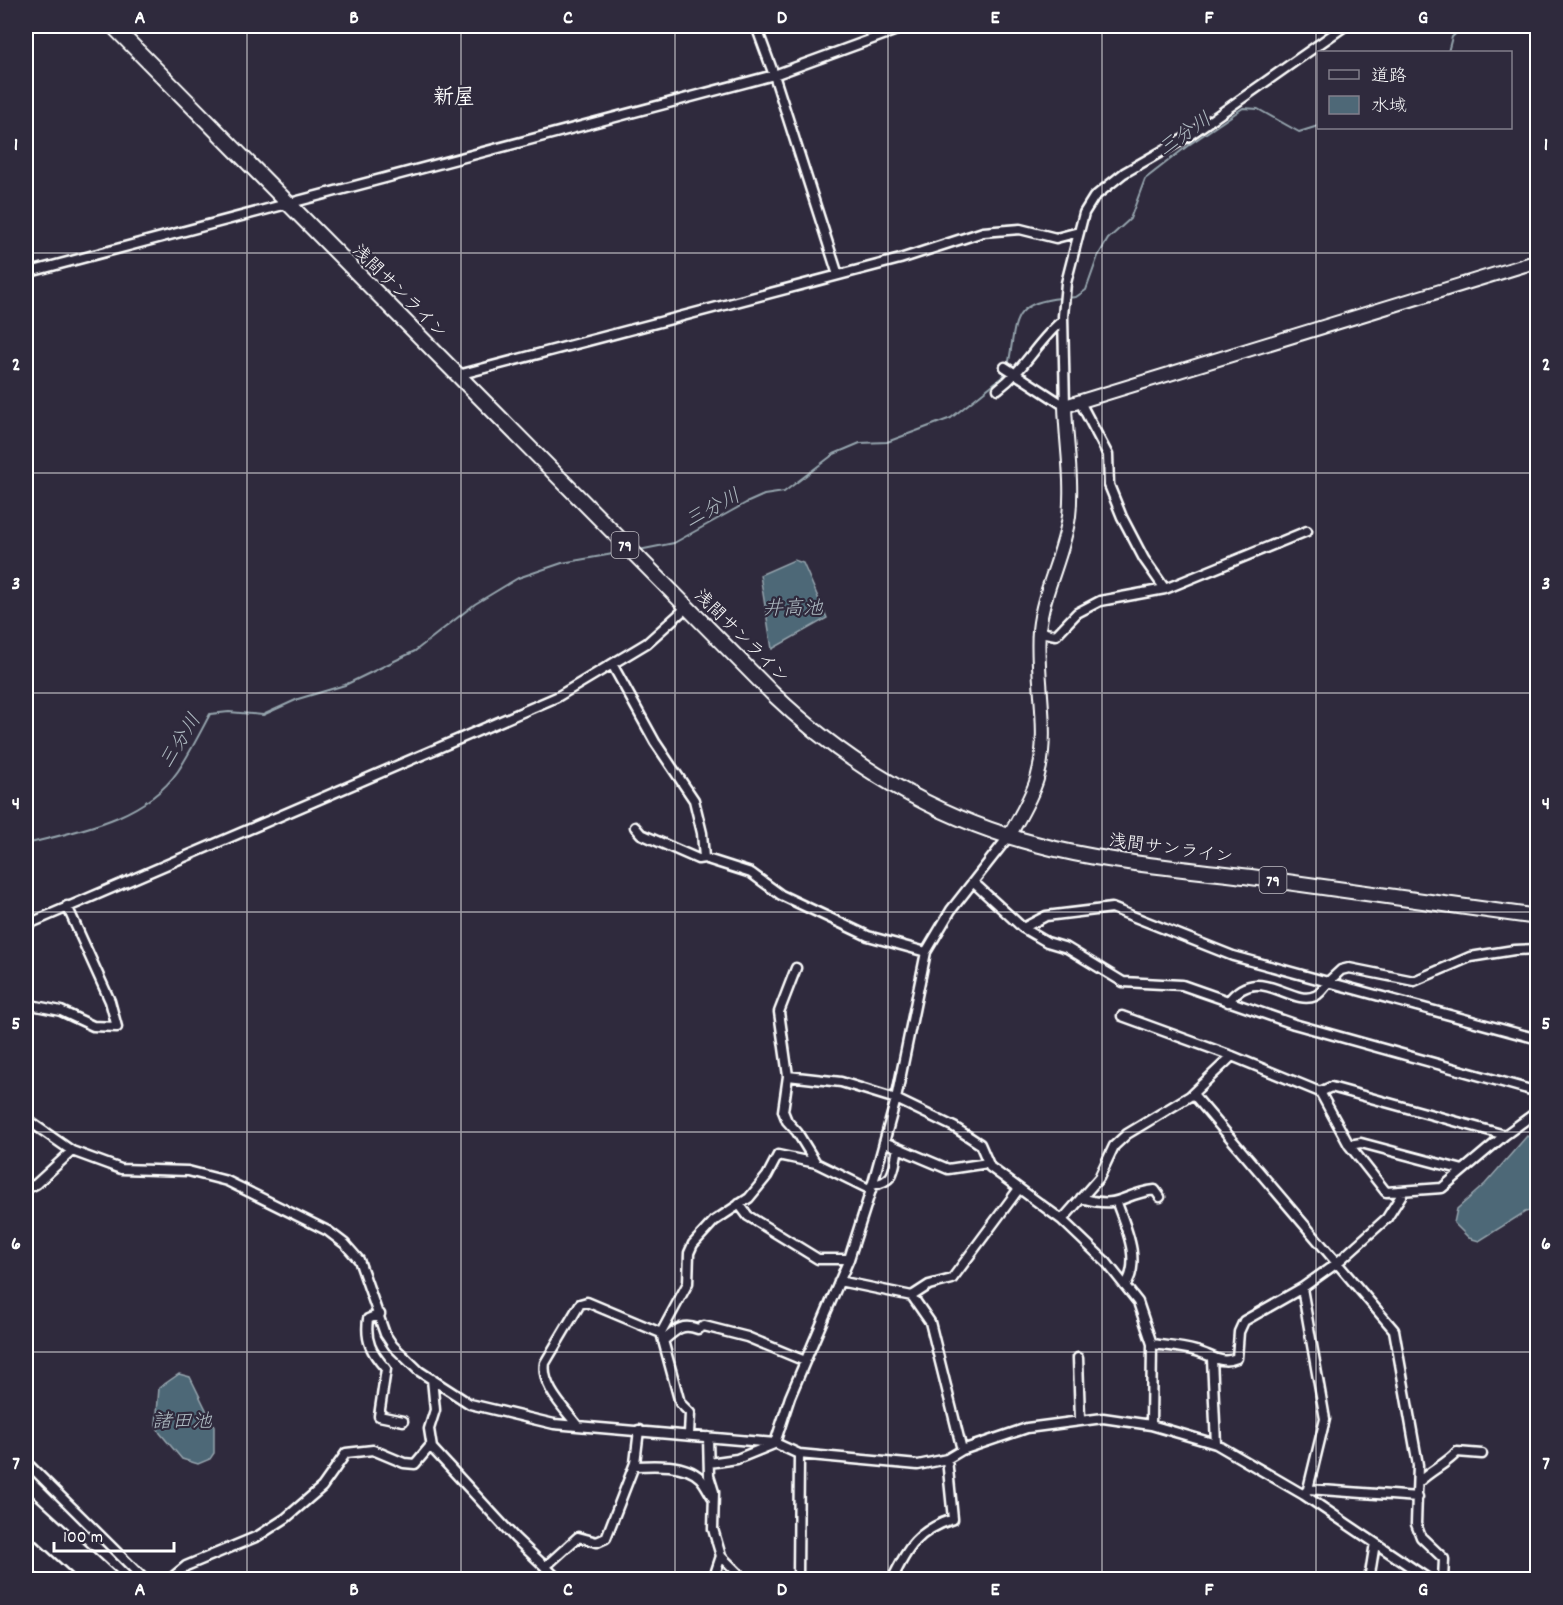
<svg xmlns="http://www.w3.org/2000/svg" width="1563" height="1605" font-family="Dekko,'Klee One',sans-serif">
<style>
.water{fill:#4e6877;stroke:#95a4ad;stroke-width:1.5}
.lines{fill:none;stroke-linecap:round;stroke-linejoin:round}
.stream{stroke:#95a4ad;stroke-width:2}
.street-casing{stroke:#fff;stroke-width:13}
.secondary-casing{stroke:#fff;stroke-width:16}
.primary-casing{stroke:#fff;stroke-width:18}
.highway-casing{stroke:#fff;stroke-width:20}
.street{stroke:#2f2a3d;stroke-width:8}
.secondary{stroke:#2f2a3d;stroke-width:12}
.primary{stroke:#2f2a3d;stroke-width:14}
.highway{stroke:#2f2a3d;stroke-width:15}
.grid{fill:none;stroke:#fff;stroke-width:1.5;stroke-opacity:0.55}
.labels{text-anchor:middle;stroke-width:4.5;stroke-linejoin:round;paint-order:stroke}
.shield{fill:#2f2a3d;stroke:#c1bfc5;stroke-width:1.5}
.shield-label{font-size:16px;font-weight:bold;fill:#fff}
.street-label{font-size:18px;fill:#fff;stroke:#2f2a3d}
.water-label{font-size:20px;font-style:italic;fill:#afbbc2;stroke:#2f2a3d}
.quarter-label{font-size:21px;font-weight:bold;fill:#fff;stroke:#2f2a3d}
.neatline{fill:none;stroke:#fff;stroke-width:2}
.grid-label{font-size:20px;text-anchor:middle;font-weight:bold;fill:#fff}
</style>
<rect width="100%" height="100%" fill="#2f2a3d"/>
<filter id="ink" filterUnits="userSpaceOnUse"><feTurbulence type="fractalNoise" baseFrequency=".0167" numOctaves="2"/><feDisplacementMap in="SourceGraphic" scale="12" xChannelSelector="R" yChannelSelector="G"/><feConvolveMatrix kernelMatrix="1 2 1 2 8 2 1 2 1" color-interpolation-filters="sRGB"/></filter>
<g filter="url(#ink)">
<path class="water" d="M794,560L803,563L827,618L772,649L760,575Z
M1527,1136L1537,1141V1209L1525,1212L1479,1241L1469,1238L1454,1223L1457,1209L1485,1184Z
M179,1374L190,1377L214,1426V1453L210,1459L198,1464L182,1459L160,1433L156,1425L159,1388Z"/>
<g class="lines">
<path class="stream" d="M1448,52L1452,37L1464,26L1500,35L1522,26
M1067,298L1076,297L1086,290L1098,256L1108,239L1130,219L1145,179L1190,144L1243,108L1258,109L1299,132L1318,126
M1008,366C1017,326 1007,303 1061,298
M639,550L674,543L746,503L764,495L784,492L834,454L860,443L887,442L951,418L1002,377L1006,371
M26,844C78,831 145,819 178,771C190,753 200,733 210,714L229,712L263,715L298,699L345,685L415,651L475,604L518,578L562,563L624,552"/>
<g class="street-casing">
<path id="street" d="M756,26L774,75L838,275
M26,273L774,75L908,26
M1005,367L1065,406
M458,375L900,259L983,232L1020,229L1056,238L1079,232
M998,389C1026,368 1038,340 1063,320
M1080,402L1108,455L1109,485L1122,517L1144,559L1165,589
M1065,406L1063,316L1066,283L1084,213L1094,197L1124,173L1187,137L1345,26
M1039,632L1056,635L1077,613L1100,601L1165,589L1307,531
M612,664L655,742L694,800L702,833L704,858
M635,827L641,834L698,859L704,858L751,873L781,895L868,936L926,952
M974,883L1023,928L1047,942L1067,948L1123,982L1182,985L1294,1024L1538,1092
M26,925L557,697L647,643L687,607
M1023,928L1046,916L1112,908L1233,956L1328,982L1341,970L1349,968L1414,981L1470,957L1514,950L1538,949
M796,968L779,1012L788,1076L783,1111L787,1121L797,1132L816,1163
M1228,1002C1258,962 1291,1007 1315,996C1320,994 1325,987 1328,982L1538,1039
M26,1004L61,1011L93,1026L117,1027L110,1001L67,906
M1122,1016L1232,1056L1320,1092L1349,1145L1386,1192L1442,1188L1505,1135L1331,1087L1320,1092
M788,1076L841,1082L896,1099L954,1127L980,1144L990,1167L1062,1220L1107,1263L1138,1302L1152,1344L1151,1425
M1193,1094L1394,1330L1418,1465L1416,1524L1421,1537L1444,1559L1443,1580
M26,1119L72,1151L121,1169L188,1171L227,1181L328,1231L345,1244L359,1260L385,1334L393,1346L419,1371L470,1404L554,1424L775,1443L799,1454L918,1465L947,1459L962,1450L1027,1428L1103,1418L1151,1425L1216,1444L1304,1495L1430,1580
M1505,1135L1538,1111
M884,1142L948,1169L988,1163
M1349,1145L1361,1143L1463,1170
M872,1185C897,1181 893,1169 898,1148
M26,1189L36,1184L72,1151
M1081,1198C1122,1210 1120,1194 1155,1190L1160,1197
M1117,1203C1126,1228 1142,1262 1125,1286
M739,1204L748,1216L818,1259H849
M1062,1220L1099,1178L1114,1146L1127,1134L1190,1096L1232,1056
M839,1281L912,1296L930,1322L962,1450
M1302,1288L1325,1419L1308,1489L1304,1495
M912,1296L929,1285L952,1279L1018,1190
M380,1314L368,1319C365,1341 371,1352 386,1369L379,1416L403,1421
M663,1341C676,1330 681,1323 698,1329L704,1326L747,1337L805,1361
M1152,1344C1167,1346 1182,1347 1196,1351C1212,1355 1220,1365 1237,1358L1239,1332L1244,1321L1302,1288L1337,1263L1387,1218L1404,1191
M1078,1358L1080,1419
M1212,1359L1216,1444
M432,1379L435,1410L429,1429L432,1448L515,1538L559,1580
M577,1425C564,1408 541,1386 545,1363L580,1304L587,1302L661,1333
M689,1434L690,1413L680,1403L661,1333L688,1283L689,1253L693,1244L714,1221L749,1198L767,1176L778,1155L816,1163L871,1190
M708,1437L709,1476L714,1492L713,1529L721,1556L713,1580
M775,1443L790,1397L849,1259L871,1190L896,1099L926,952L951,910L1009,836
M26,1462L145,1580
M709,1463L737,1459L774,1444
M634,1466C653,1465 685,1463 700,1478C705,1483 709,1492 713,1498
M1419,1482C1431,1470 1445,1465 1457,1452L1482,1454
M1308,1489L1418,1497
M721,1556L745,1580
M545,1567L578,1537L597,1542L606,1538L635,1463L639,1430
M26,1577L37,1580
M169,1580L186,1566L258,1536L286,1518L322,1487L346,1453L373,1450L404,1463L415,1464L431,1445
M798,1580L799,1454
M892,1580C907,1548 918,1530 953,1519L947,1459
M1369,1580L1375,1543"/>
</g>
<g class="secondary-casing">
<path id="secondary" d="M1009,836C1019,818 1031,799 1037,779C1051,731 1035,679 1039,630C1043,590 1064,555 1069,516C1073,480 1066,442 1065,406L1538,261"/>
</g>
<g class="primary-casing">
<path id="primary" d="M113,26L772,693C846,764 936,818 1036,844C1105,863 1180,868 1251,877C1346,890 1442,904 1538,917"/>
</g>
<g class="highway-casing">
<path id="highway" d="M26,1502L111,1580
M26,1520L92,1580"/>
</g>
<use href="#street" class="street"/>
<use href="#secondary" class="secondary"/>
<use href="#primary" class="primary"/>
<use href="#highway" class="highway"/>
</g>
</g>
<path class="grid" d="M247,26V1580M461,26V1580M675,26V1580M888,26V1580M1102,26V1580M1316,26V1580M26,253H1538M26,473H1538M26,693H1538M26,912H1538M26,1132H1538M26,1352H1538"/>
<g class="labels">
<g class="shield">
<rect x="611.5" y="532" width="27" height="26" rx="4.5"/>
<rect x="1259.5" y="867" width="27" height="26" rx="4.5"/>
</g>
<g class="shield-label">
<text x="625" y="551">79</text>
<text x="1273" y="886">79</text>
</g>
<g class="street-label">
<text transform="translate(400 291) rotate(45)" y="6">浅間サンライン</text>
<text transform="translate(742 636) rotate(45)" y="6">浅間サンライン</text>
<text transform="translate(1171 848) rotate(8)" y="6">浅間サンライン</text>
</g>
<g class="water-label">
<text transform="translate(1184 133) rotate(-35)" y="7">三分川</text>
<text transform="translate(712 507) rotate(-28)" y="7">三分川</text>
<text x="793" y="614">井高池</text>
<text transform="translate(179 740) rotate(-58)" y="7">三分川</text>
<text x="182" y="1427">諸田池</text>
</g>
<g class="quarter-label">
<text x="454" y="103">新屋</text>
</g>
</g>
<rect width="1563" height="1605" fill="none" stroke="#2f2a3d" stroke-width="66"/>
<rect x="1317" y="51" width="195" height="78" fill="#2f2a3d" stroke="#827f8b" stroke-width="1.5"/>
<rect x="1329" y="70" width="30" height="9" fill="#2f2a3d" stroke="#827f8b" stroke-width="1.5"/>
<text x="1371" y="81" font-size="18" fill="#ffffff">道路</text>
<rect x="1329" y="96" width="30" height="18" fill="#4e6877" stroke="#827f8b" stroke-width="1.5"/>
<text x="1371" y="111" font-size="18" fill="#ffffff">水域</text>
<path d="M54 1542v9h120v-9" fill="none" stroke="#ffffff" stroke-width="3"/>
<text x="63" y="1542" font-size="18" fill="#ffffff" stroke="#2f2a3d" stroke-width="4.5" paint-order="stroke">100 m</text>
<rect x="33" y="33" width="1497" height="1539" class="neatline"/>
<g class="grid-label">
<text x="140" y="23">A</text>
<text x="354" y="23">B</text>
<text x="568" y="23">C</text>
<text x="782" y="23">D</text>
<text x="995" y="23">E</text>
<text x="1209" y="23">F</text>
<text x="1423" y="23">G</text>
<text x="16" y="150">1</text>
<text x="1546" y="150">1</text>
<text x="16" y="370">2</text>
<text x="1546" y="370">2</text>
<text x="16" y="589">3</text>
<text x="1546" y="589">3</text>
<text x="16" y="809">4</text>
<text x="1546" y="809">4</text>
<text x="16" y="1029">5</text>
<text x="1546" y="1029">5</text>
<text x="16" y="1249">6</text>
<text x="1546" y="1249">6</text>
<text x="16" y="1469">7</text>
<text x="1546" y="1469">7</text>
<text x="140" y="1595">A</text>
<text x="354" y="1595">B</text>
<text x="568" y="1595">C</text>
<text x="782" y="1595">D</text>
<text x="995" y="1595">E</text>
<text x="1209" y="1595">F</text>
<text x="1423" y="1595">G</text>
</g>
</svg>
